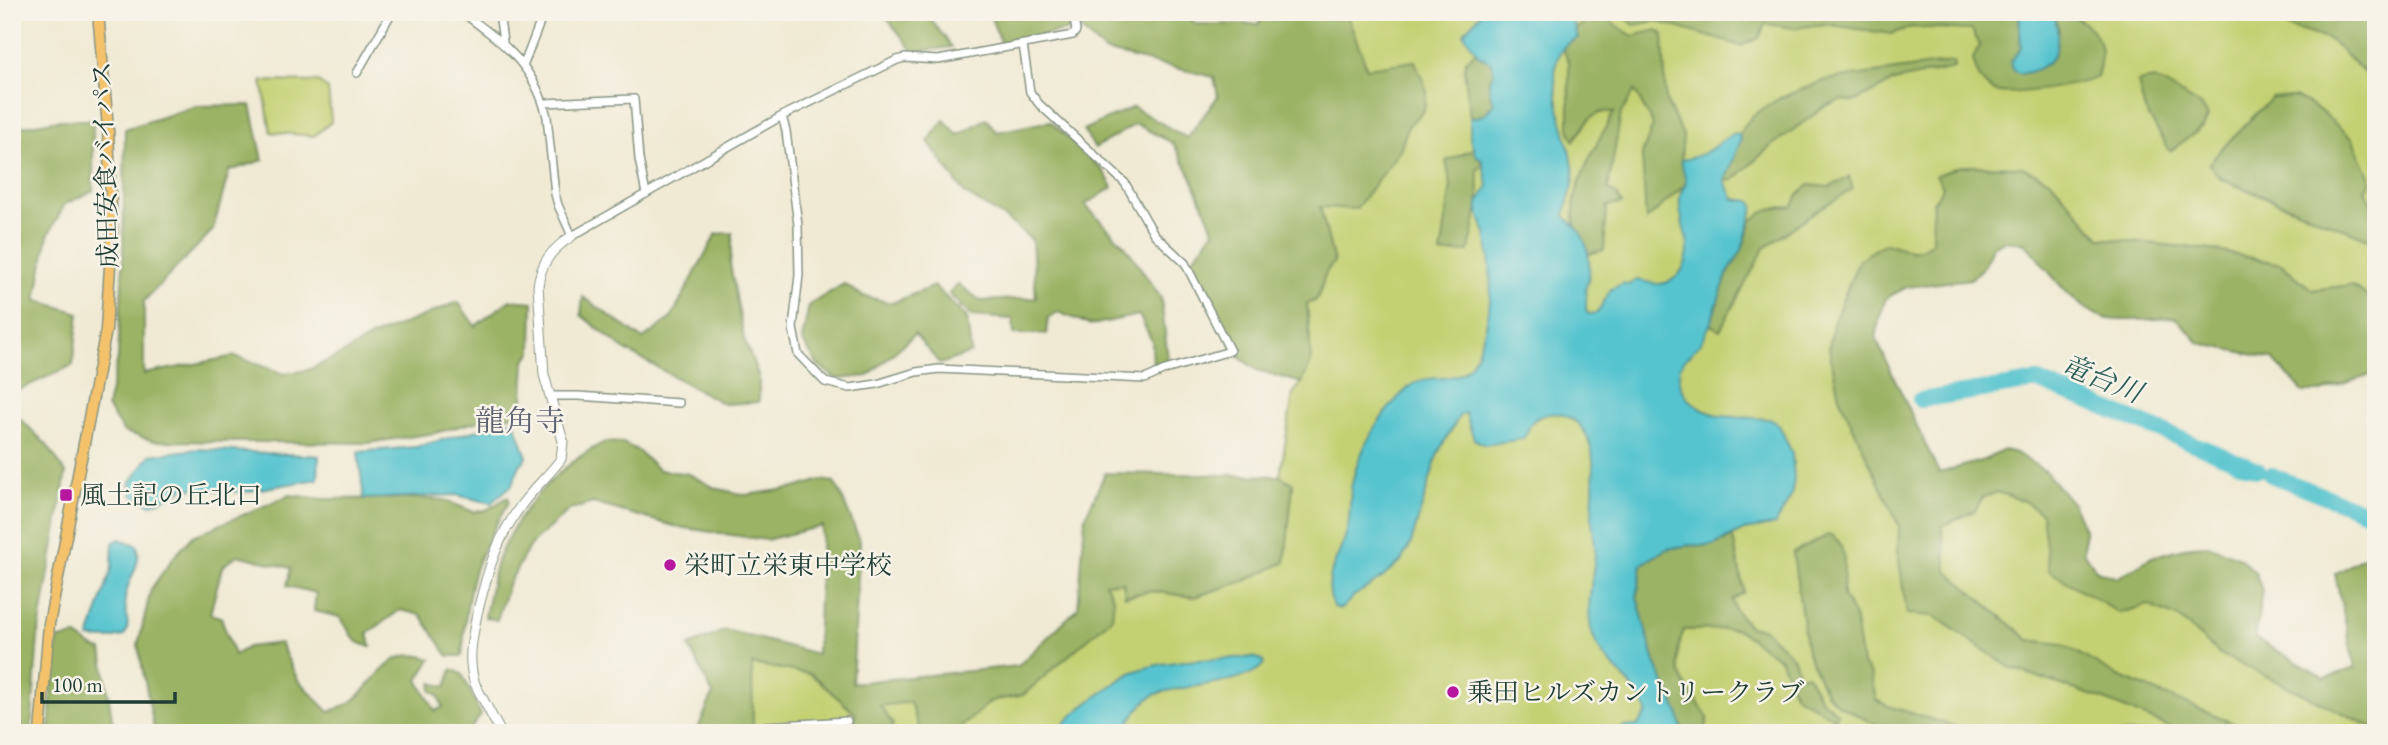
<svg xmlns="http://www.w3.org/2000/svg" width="2388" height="745" font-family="'EB Garamond','Noto Serif JP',serif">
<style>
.green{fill:#c4d173;stroke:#728754;stroke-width:2}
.forest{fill:#9bb365;stroke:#5d784c;stroke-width:2}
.water{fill:#57c4cf;stroke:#3b8082;stroke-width:2}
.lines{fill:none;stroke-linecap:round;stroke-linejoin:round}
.river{stroke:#57c4cf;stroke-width:16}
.minor-casing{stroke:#889484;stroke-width:10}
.tertiary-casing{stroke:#889484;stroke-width:11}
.primary-casing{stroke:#889484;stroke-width:13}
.minor{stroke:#fff;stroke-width:7}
.tertiary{stroke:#fff;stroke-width:9}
.primary{stroke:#f4c26a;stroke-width:10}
.poi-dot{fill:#b5179e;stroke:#f7f3e8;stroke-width:2.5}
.labels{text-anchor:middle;stroke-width:5;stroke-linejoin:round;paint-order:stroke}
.street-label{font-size:26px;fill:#1f3d34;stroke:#f7f3e8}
.poi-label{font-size:26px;fill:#1f3d34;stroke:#f7f3e8;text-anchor:start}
.water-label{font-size:28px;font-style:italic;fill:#2d5f5b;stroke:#f7f3e8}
.quarter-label{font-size:30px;fill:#5e6474;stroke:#f7f3e8}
</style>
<rect width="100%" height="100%" fill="#f7f3e8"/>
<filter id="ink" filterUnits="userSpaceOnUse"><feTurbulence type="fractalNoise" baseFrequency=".0143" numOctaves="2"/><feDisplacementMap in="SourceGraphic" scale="14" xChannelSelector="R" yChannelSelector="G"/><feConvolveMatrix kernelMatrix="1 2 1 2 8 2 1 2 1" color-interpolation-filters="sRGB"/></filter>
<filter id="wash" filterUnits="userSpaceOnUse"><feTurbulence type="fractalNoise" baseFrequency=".00686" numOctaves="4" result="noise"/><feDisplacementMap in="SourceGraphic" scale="28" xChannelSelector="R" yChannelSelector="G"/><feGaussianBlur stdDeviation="1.57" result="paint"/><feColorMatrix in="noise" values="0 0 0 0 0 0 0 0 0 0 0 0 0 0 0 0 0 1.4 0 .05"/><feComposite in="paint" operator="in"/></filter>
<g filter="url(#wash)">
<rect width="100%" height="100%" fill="#f0ead4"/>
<path class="green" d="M1346,12H2241L2330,40L2376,84V212L2364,190L2220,179L2376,242V302L2351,285L2312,290L2281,264L2212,250L2100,238L2050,180L2022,167L1961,166L1933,203L1932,242C1915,256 1905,249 1885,243L1851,279L1833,324L1829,348L1942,525L1975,511L1982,498L1997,492L2024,501L2042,514L2119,613L2148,605L2179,618L2220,654L2376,729V733H954L991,701L1023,695L1104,583L1123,582L1126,596L1150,591L1194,597L1244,581L1285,562L1293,484L1280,476L1293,394C1318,365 1309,338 1307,303L1315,301C1326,285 1318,279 1334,262L1320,207L1400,150L1408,126L1424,110L1415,61L1367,69Z
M262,81L318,82L328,89L331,122L314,136L271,132Z
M751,664L811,674L855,713L879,705L911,702L921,733H753Z"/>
<path class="forest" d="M882,12H925L952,47L914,52Z
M989,12H1066L1069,30L1001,44Z
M1086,12H1184L1196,24H1258L1268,12H1346L1367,68L1415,61L1427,91L1424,110L1408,126L1400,150L1356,209L1320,207L1334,262C1318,279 1326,285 1315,301L1307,303L1311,362L1302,383L1257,370L1239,357L1220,317L1189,264L1214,231L1191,176L1173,143L1136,124L1095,148L1083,130L1133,107L1187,138L1218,96L1214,77L1104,51L1076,25L1078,15Z
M1599,12H1604L1614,24L1633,36L1657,30L1663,34L1666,101L1683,135L1681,160L1687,183L1646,220L1642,154L1653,125L1635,91L1621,113L1608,189L1617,195L1622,204L1607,206L1604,250L1588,254C1584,245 1577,233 1575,224C1567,191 1599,140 1614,112C1591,109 1586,124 1574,141L1569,129V62L1562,47L1578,38L1575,30L1591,16Z
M1619,12H1720L1731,16L1741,12H2019L2021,47L2010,63L2059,30L2054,12C2071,12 2071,14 2084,23C2104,37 2103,56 2097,77C2083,85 2014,95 1999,92C1982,89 1976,73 1973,59L1980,45L1972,30L1911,27L1891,34L1825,24L1795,28L1765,24L1759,38L1741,46L1656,21L1634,25Z
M2241,12H2376V84L2330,40Z
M1476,51L1479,56L1490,61L1494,72L1489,82L1494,103L1484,115L1470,118L1464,68L1466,61Z
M1953,62L1954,68L1894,81L1854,102L1841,100L1826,106L1771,146L1733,180L1725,181L1741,140L1739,134L1752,116L1780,98L1826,80Z
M2155,79L2201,105L2208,116L2203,127L2170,151L2144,108L2138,82Z
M2295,97L2319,110L2352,138L2372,182L2365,190L2376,212V242L2220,178L2209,164L2222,148L2272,98Z
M251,105L263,160L229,171L213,230L144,301V374L235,356L284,374L308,370L342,354L371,337L458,302L475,326L510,300L533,302L532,352L525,360L522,414L490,418L435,433L368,443L154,441L124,432L107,407L118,358L123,262L125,129L196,106Z
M986,119L997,132L1050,121L1103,171L1113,187L1085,205L1126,247L1161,298L1168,360L1153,366L1152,341L1139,315L1091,325L1058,312L1048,318L1046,334H1014L1013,319L971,316L949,294L958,284L981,301L1036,298L1032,240L1005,218L965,194L928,141L944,120L958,135Z
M59,120H93V191L65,204L48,235L36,300L79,313L73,365L12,393V128Z
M1474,149L1484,165L1477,170C1483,197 1474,225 1469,251L1441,254L1451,185L1446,161Z
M1961,166L2022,167L2050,180L2100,238L2212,250L2281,264L2312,290L2351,285L2376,302V372L2321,392H2303L2273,359L2199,343L2177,318C2158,318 2121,323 2105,318C2072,308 2047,267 2025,243L2004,241L1992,247L1985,265L1971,279L1907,287L1886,298L1879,319L1876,339L1939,473L1984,460L2004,450L2016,453L2045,471L2072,503L2084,529V553L2097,571L2117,578L2152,557L2191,546L2208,545L2240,558L2255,572L2262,590L2255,638L2325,678L2355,668L2335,574L2376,550V729L2220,654L2179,618L2148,605L2119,613L2049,571L2042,514L2024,501L1997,492L1982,498L1975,511L1942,526L1947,571L2029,640L2062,644L2114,674L2245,728L2251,733H2184L2102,699L2009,667L1934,616L1907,614L1898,554L1899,526L1839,397L1829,348L1833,324L1859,260L1885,243C1905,249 1915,256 1932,242L1933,203L1943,187L1936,175Z
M1849,177L1853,189L1813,213L1764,249L1720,330L1710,325L1727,275L1742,250L1752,220L1769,209L1793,206L1797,196L1809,185L1830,187Z
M733,233L730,264L744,339L759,377V402L724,404L625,350L581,315L583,297L643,339L671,318L716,234Z
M844,284L863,296L892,303L934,286L967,318L971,353L940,364L915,334L868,376L836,379L817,364L802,340L809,305Z
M12,411L47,445L66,473L38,636L31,733H12Z
M605,442L623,443L637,450L659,470L689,474L715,488L745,495L795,488L821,480L833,482L839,490L860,541L852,683L1018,666L1078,608L1085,518L1105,473L1280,476L1293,483L1285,562L1244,581L1194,597L1150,591L1125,596L1123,582L1105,583L1114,599L1112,618L1023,695L991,701L954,733H921L910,702L880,706L893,724L890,733H855V713L811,674L752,664L753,733H696L713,694L689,646L726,630L817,654L822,526L766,540L678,527L593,503L569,510L530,545L508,585L497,620L485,617C489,597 492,573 500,554C521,506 559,465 605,442Z
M290,495L322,499L416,498L444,500L474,512L486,510L508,497L509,502C496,524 483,546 475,570C466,598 465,628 462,656H448L421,615L400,610L368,633L371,646C349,643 352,632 340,617L314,611L316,593L287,586L291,568L237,555L222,567L210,614L221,617L234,655L248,647L280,643L298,680L329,712C337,709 347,705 354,700C379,680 391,643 431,659L418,680L435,711L443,707L438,695L431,690L432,683L446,687L452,669L462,674L481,715L467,733H155L138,645L151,589L173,558L193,536Z
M1828,535H1832L1840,543L1844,558L1843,595L1854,615L1862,664L1871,675L1876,700L1888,706L1976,733H1891L1838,705L1826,693L1807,652L1793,553Z
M1733,537L1744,592L1732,600L1735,610L1750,627L1763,628L1794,658L1799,676L1807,674L1820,698L1838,714L1835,719L1795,695L1781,660L1737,629L1684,630C1668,671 1685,684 1708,717L1705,733H1682L1683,729L1655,663L1637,597L1642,564L1667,549L1691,545L1712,546Z
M77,636L94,648L102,650L114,733H50L51,693L58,639Z"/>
<path class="water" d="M1481,12H1570L1578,38C1530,53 1572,139 1574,173C1575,189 1566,200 1565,215C1568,221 1573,223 1577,228C1590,244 1593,271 1585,290C1589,299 1583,307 1588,314L1597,313L1611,289L1624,283L1629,285C1639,275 1645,284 1658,284C1681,283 1691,259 1687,240C1684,228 1678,211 1680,197C1680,193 1684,187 1686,183L1681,160C1708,155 1712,147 1734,133L1739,134L1741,140L1725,181L1734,199L1751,201L1754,206L1742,250L1727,275L1710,325L1699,345L1685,359L1679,369L1680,385L1687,398L1701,409L1719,416L1770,419L1779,425L1792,453L1794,479L1791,497L1775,525L1744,530L1712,546L1691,545L1667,549L1642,564L1637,597L1655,663L1679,714L1682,733H1618L1623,727L1637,726L1647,712C1637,679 1600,667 1591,629C1586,604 1593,579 1595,554C1596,542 1592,529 1592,517C1592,483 1604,431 1564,415C1555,412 1541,414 1533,421C1528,426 1528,434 1522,439L1485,445L1474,439L1465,413L1460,415L1438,453L1411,543L1401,561L1382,578L1354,596L1341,609L1333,607C1322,573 1339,561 1347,531C1351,515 1349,499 1352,483C1360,447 1381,412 1408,388C1430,368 1459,392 1476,355C1494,315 1493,276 1486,234C1484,226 1476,212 1478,204C1480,197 1486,192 1488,185L1482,160L1476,155L1470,139V118L1484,115L1494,103C1488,91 1487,85 1494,72L1490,61L1479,56L1464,34C1466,27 1477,21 1481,12Z
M2019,12H2054C2062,46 2058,68 2020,74L2013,70L2010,62L2021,47Z
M514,420L527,457L520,465L512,485L491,503L456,495L364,499L358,452L416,447Z
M198,449L319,456L318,479L243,492L185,488L151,505L132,495L130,483L150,455Z
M119,539L137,545C143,565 127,579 125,598C124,612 132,625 124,636L108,639L89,638L112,568L113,543Z
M1252,657L1262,660L1264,663C1253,684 1182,685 1159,693C1143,698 1131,719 1122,733H1057C1067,718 1082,707 1097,696C1109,688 1120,678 1133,672C1167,658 1216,660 1252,657Z"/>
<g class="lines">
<path class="river" d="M1920,400L2038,381L2258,470
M2271,475L2376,516"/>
</g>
</g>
<g filter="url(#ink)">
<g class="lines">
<g class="minor-casing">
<path id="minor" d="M462,12C502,42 535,65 547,117L555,194L558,205L572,236L782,116L897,60L905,58L938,60L1073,35L1076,31L1073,12
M499,12L503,42
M12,24L18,12
M524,64L544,12
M357,73L392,12
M544,103L634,99L639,159L646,194
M782,116L786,131L798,225L799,275L793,328L798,354L825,382L850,388L877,384L916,372L939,369L1145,379L1165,370L1230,351L1185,263L1154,234L1125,183L1039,104L1030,92L1023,45
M550,396H578L679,403
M760,733L765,726L847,721"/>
</g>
<g class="tertiary-casing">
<path id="tertiary" d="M501,733L475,684C467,661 472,638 477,614C488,571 495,541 522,504C534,488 549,475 561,459L563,441L544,375L538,286C541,262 552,249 572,236"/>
</g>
<g class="primary-casing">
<path id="primary" d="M40,733L49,624L106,330L112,234L108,128L98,12"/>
</g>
<use href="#minor" class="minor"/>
<use href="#tertiary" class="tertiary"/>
<use href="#primary" class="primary"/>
</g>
</g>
<g class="poi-dot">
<rect x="59" y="488" width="14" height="14" rx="3.5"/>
<circle cx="670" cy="565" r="7"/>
<circle cx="1453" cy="692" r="7"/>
</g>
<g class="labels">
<g class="street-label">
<text transform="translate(105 165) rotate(-92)" y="9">成田安食バイパス</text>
</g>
<g class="poi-label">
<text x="80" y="504">風土記の丘北口</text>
<text x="684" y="574">栄町立栄東中学校</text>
<text x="1467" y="701">乗田ヒルズカントリークラブ</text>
</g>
<g class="water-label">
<text transform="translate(2102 378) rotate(22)" y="10">竜台川</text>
</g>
<g class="quarter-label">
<text x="520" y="431">龍角寺</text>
</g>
</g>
<rect width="2388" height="745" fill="none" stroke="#f7f3e8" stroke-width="42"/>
<path d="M42 692v10h133v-10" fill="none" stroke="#1f3d34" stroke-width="3.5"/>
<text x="52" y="692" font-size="21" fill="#1f3d34" stroke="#f7f3e8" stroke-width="5" paint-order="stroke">100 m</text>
</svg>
